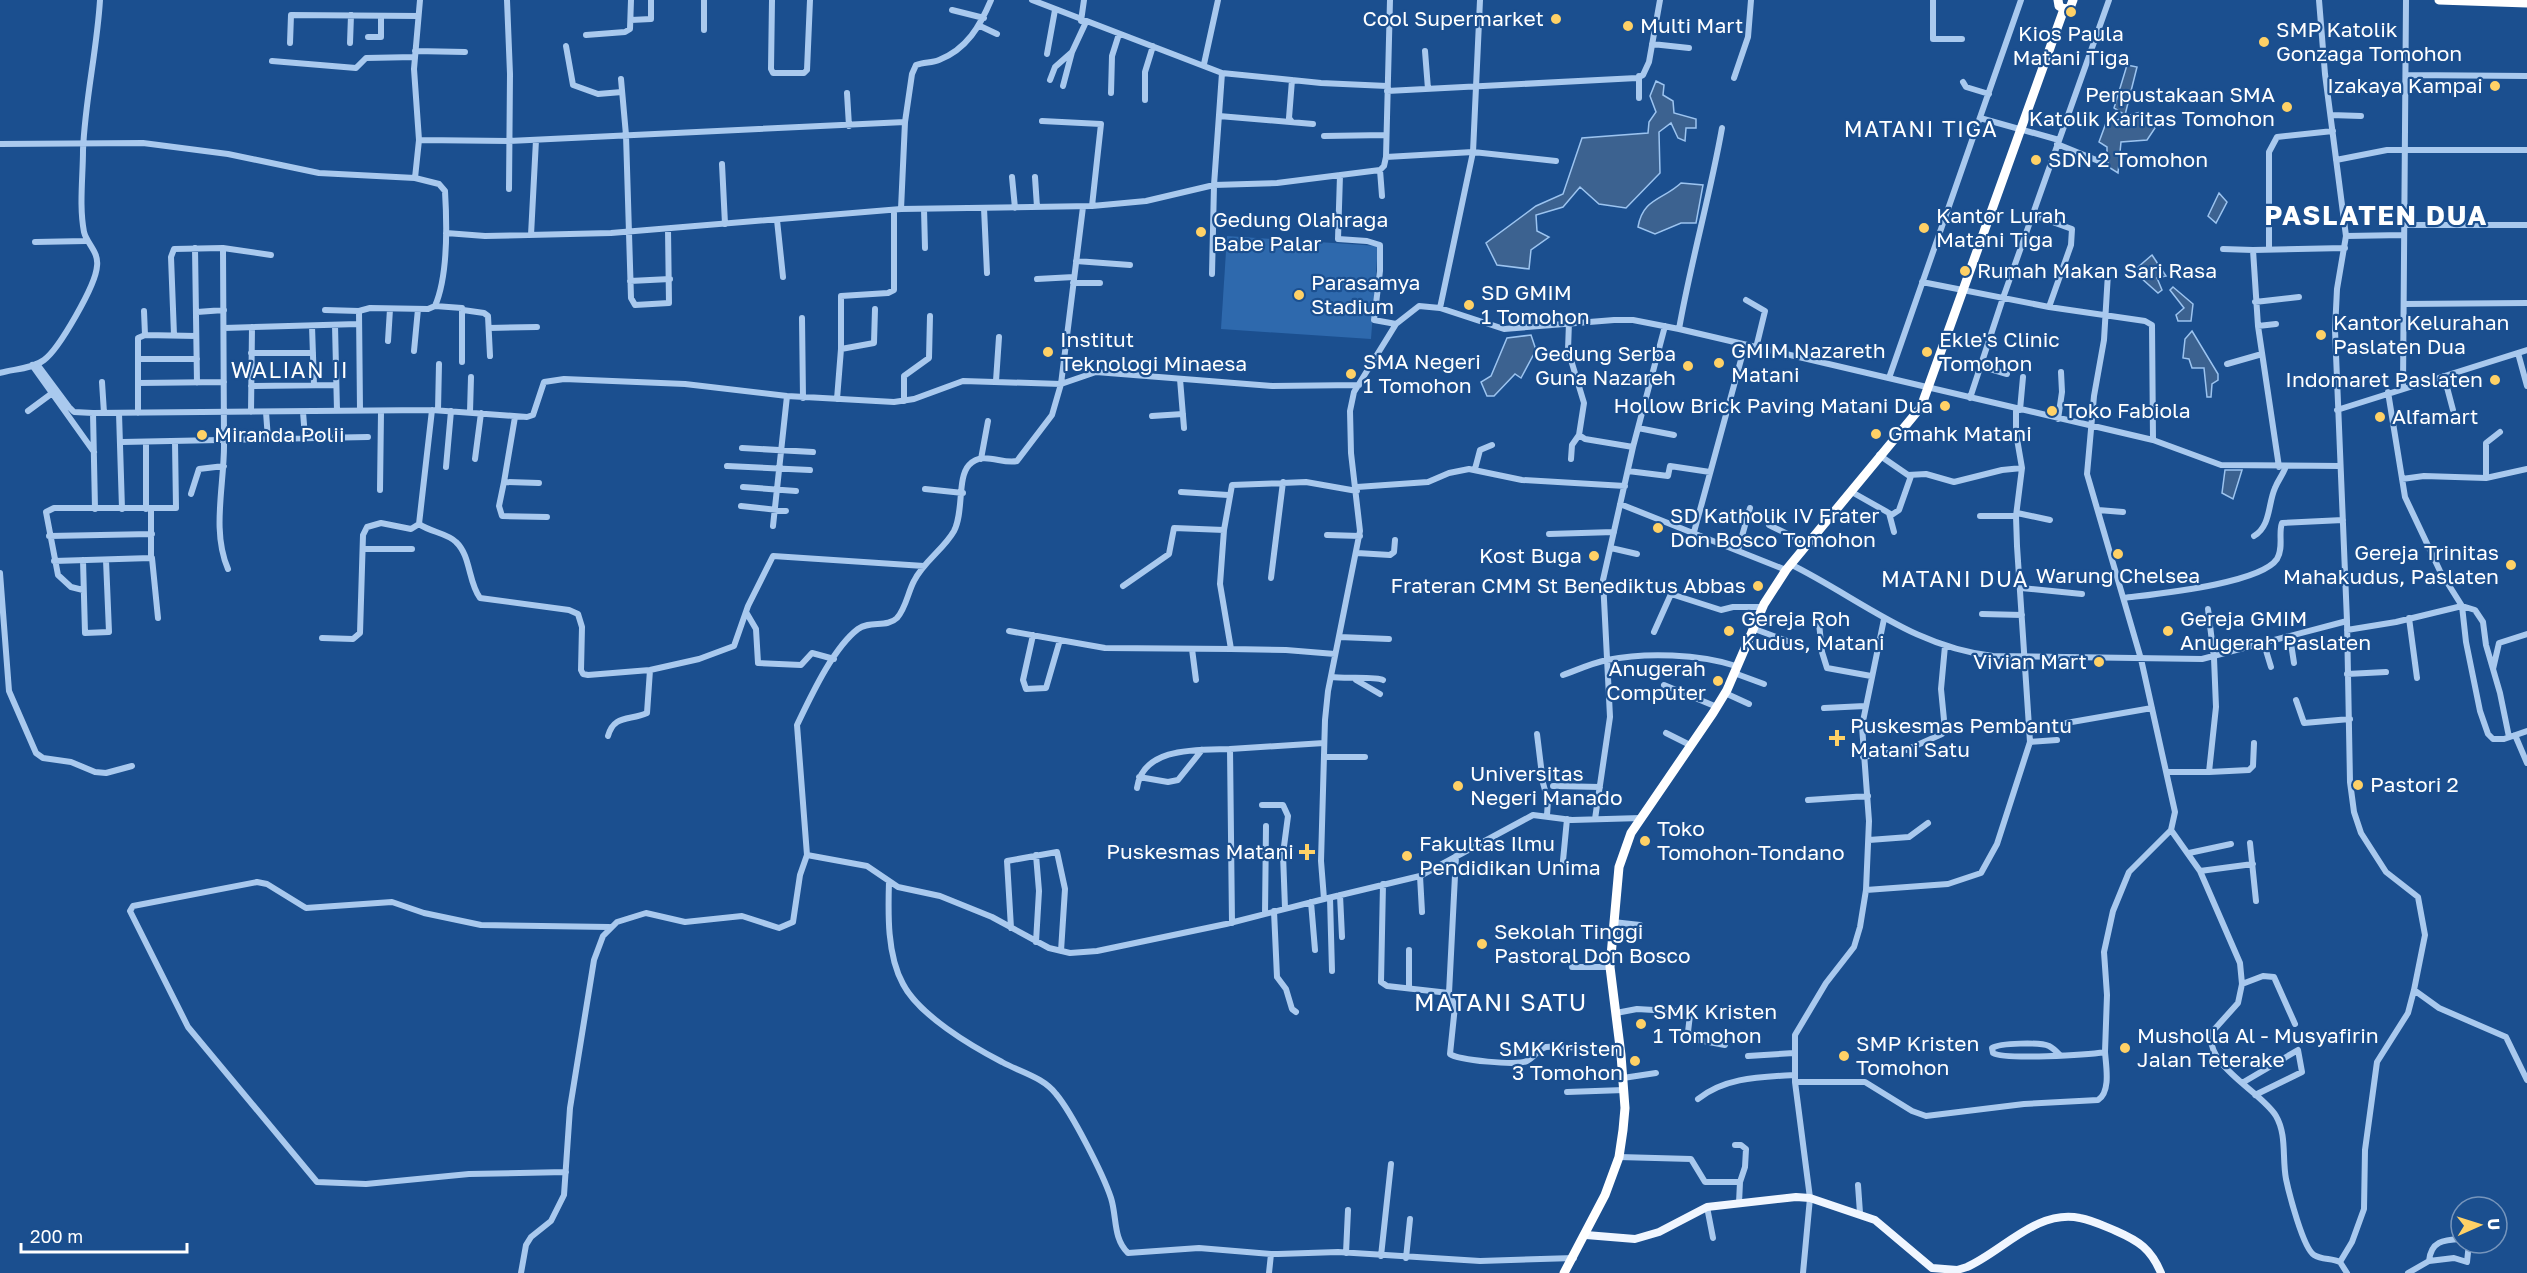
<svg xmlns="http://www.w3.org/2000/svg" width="2527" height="1273" font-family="'Golos Text',sans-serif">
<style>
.green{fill:#2e69ad}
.water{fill:#3c6290;stroke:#9cc4f0;stroke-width:1.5}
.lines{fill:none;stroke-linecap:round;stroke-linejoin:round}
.minor{stroke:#a9c9ee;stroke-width:6}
.major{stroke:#f0f6ff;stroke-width:8}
.highway{stroke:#fff;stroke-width:9}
.poi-dot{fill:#ffd166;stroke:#1b4f8f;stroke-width:2}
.labels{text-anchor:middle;stroke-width:4.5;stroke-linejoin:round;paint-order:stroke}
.poi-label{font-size:21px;fill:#fff;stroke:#1b4f8f;text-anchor:start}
.neighbourhood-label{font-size:22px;letter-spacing:1.5px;fill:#fff;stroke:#1b4f8f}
.quarter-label{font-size:24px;letter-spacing:1.5px;fill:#fff;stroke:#1b4f8f}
.district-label{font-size:27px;font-weight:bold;letter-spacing:1.5px;fill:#fff;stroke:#1b4f8f}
</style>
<rect width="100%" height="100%" fill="#1b4f8f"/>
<path class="green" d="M1227,236L1378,246L1371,339L1221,329Z"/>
<path class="water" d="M2127,65L2137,67L2125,115L2114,108Z
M1656,81L1664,85L1663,95L1673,101L1674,113L1696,119V128H1686L1685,141L1678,138L1671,123L1659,132L1660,173L1626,208L1599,204L1580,187L1563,207L1536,215L1537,231L1549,237L1531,250L1529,269L1497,265L1486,243L1536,206L1563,194L1582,138L1648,133L1649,122L1656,112L1650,96Z
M2143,112L2155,128L2147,140L2121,142L2118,173L2107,166V147L2099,142L2106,123C2120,121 2129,113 2143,112Z
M1681,183L1703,185L1696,223H1681L1655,234L1638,227C1643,198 1663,200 1681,183Z
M2219,193L2227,202L2216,223L2208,216Z
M2152,255L2166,276L2157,278L2162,290L2158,293L2140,277L2137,268Z
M2173,287L2193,304L2191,321H2178L2176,315L2184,308L2170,290Z
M2192,331L2218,374V380L2212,384L2211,397H2207L2204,368H2192L2189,359L2183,358L2185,339Z
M1531,335L1536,350L1521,378L1515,374L1494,396H1487L1481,382L1491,376L1507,338Z
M2225,470H2242L2233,499L2222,493Z"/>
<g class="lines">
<path class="minor" d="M507,0L510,74L509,189
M772,0L771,69L773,73H804L807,70L810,0
M1032,0L1222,73L1321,83L1387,86
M1933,0V39H1962
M952,10L984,18
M631,20L651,19V0
M1081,21L1084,0
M980,26L997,34
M704,30V0
M586,35L625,32L630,29L631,0
M368,37H381V16
M290,43L291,15L418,16
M350,43L351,15
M1652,44L1689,48
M566,46L573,85L598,94L622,92
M415,51L465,52
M1425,51L1428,89
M1047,54L1055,10
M272,61L356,68L366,58L415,57
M1204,64L1218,0
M2406,75L2527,76
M1639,76V98
M1734,78L1748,37L1751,0
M621,79L626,135L631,298L635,305L669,303L668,229
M1050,80L1055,67L1072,52L1086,22
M1963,82L1966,87L1989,94
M1063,86L1072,52
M1387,91L1637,78L1643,75L1649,62L1660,0
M847,93L849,126
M1111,93L1112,56L1119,34
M1145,100V72L1153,46
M2331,115L2361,116
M1219,116L1313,124
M1980,118L2059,140
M1042,121L1101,124L1092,206
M1292,122L1289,118L1292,80
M1324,136L1386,135
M419,140L509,141L905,122L912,74L916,65C924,62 932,63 939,60C967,49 980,26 991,0
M0,144L143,143L228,154L319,173L415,178
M2057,144L2106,164
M1386,157L1473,152L1556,161
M2336,160L2387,150H2527
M722,164L725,224
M1380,170L1382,196
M1340,175L1338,239L1367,241L1380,245V271L1374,320L1396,324
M1012,177L1015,208
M1035,177L1037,207
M984,208L987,273
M901,209L905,122
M924,209L925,248
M2033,215L2072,229L2071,245L2049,307
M777,220L783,277
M2404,225H2527
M446,233L485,236L611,233L901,209L1092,206L1146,201L1214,185L1277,183L1380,170L1384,166L1386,157L1390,0
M531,235L536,140
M2346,236L2404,235
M35,242L86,241
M195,248L197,383
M223,248C223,312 224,377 224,441C225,483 211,530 228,569
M2223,249L2253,250
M2269,249V152L2277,137L2333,131
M1076,261L1130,265
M1212,274L1214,185L1222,73
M1037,279L1074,277
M630,281L670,279
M1922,282L2049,307L2145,321L2152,325L2153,440
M1073,283H1100
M1746,300L1765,311L1756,348
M2255,302L2299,297
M2404,304L2527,303
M435,306L462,308V362
M1440,308L1473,152L1480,0
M325,310L359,311
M463,310L484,313L488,316L490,356
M144,311L145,335
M197,312L224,310
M802,318L803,398
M1569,322L1568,350L1584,403L1579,435L1585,439L1633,447
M335,325L337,411
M312,326L314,385
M2258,326L2276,324
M224,328L358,324
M489,328L537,327
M1679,329C1691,261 1710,196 1722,128
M174,335L171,257L174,249L223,248L271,255
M388,341L390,309
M841,349V296L888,293L894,290V210
M414,351L418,309
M251,353H313
M2518,353L2527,386
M138,359H197
M37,364L69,407L74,412L93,413L432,410L527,417L533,415L544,382L564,379L685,384L787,396L894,402L914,399L963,381L1061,384L1096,372L1272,386L1359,385
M2227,364L2262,354
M32,365L94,452
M1980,366L2007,374
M0,373C13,369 32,369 44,360C59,349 96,285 97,266C99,252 87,244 84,232C79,206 83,177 83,150C85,100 97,50 100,0
M2444,376L2453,410
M1889,378L2021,0
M1180,379L1184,428
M996,381L999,337
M1626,381L1650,383
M102,382L104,413
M138,383L224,382
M251,386L336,385
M2403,387L2406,0
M2388,392L2405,497L2440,571L2462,606L2466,642L2480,711L2488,734L2493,739H2504L2527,731
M1970,398L2003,298L2109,0
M837,399L841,349L874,343L875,309
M904,401V376L929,358L930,316
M360,410L359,311L370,308L428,309L435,306C448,276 447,224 445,191L439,184L415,178L419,140L414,69L420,0
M438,410L439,364
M2020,410L2023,377
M2337,410L2527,350
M28,411L51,394
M251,412L252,327
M266,412L268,439
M303,412L305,437
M470,412L471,377
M93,413L95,509
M119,413L122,509
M138,413V338L145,335L196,336
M1152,416L1183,414
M515,417L504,482L539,483
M2058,419L2062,392L2061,372
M1638,428L1674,435
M122,442L368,437
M146,442V509
M742,448L813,452
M1879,455L1908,475L1926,474L1954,482L2002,470L2022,468
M475,459L481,413
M981,459L988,421
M1571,459L1572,445L1579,435
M727,466L810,470
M446,467L451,411
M2279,467L2258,326L2253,250L2345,248
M1475,469L1480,450L1492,445
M1628,471L1668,476L1670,466L1710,472
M2486,478V443L2500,432
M2402,479L2424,476L2486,478L2527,469
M504,482L499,506L502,516L547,517
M743,487L796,491
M1357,487L1428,482L1449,473L1469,469L1522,480L1625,486
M925,489L963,493
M380,490L381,412
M1850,491L1889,513L1894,532
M1181,492L1228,495
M191,494L199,469L224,466
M1620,504L1786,570
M741,506L786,511
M2098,510L2123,512
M2017,513L2050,520
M1890,516L1899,510L1911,476
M1980,516H2016
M419,524C430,532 447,533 456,542C471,556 468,582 480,598L569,610L578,614L582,627L581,670L583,674L588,675L650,670L699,659L734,646L748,606L773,556L924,566
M1769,525L1806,543
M773,526L787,396
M1694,532L1745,345
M1549,534L1614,532
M1327,535L1360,536
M49,536L152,534
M2254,536C2271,526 2268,503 2275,488C2278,480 2283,475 2286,466
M1611,548L1637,554
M363,549H412
M1738,550L1750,508
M1357,553L1390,555L1394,552L1395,540
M152,558L158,618
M83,560L85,633L109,632L106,560
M54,561L151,558V509
M1790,564C1859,598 1913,647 1993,656L2202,659L2347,621L2335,330L2337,289L2346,236L2325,74L2319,0
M0,573L9,691L36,753L43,758L71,762L95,772L106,773L132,766
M1271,578L1283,482
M1123,586L1169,554L1174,528L1224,530
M2021,588L2082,594
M83,590L71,587L58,575L46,512L54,508H176L175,442
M2124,598C2155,594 2260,584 2277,559C2284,547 2278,534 2282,523L2343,520
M746,612L756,629L758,663L801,665L812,653L834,659
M1982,614L2022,615
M2409,618L2417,678
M1819,623L1822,652L1827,668L1871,676
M1752,628L1787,641
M2347,630L2396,622L2462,606L2475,610L2483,622L2486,645L2500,693L2509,737
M1009,631L1105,648L1231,649L1220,584L1224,530L1232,485L1306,482L1357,491
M1654,632L1671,594L1721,610L1733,607H1763
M1033,635L1023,680L1026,689L1046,688L1060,640
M1339,637L1389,639
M2290,637L2294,663
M322,638L353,639L360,633L363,535L367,527L381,523L411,529L419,524L432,410
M2264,644L2271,667
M1192,649L1196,680
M1231,649L1286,650L1335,654
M2493,669L2499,643L2527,634
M1734,673L1764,684
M2347,674L2386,672
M1563,675C1577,670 1592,663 1607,660C1646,652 1699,654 1736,666
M1331,677C1344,679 1376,676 1383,680
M1356,680L1380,694
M1664,685L1717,707
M1725,693L1749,704
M2296,700L2304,723L2350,719
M1824,708L1865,706
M2066,723L2152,708
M1666,733L1690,745
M1537,734L1543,783L1548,801L1547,815
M2515,735L2527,763
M608,736C614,714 630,721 647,713L650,670
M2030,742L2057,740
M1324,757H1365
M1863,757L1906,750L1942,734L1945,730L1941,689L1945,646
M2168,772H2209L2216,707L2214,658L2208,609
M2209,772L2249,770L2253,766L2254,743
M1139,777L1168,782L1178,780L1202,750
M1553,786L1600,787
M1137,788C1143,746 1199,750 1230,749
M1808,800L1868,796
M1262,805H1283L1288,816L1283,854L1285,908
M1641,818L1572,820L1533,815L1420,876L1324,899L1321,861L1325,720L1328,691L1360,531L1351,453L1350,411L1354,392L1396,324L1419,306L1440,308L1504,329L1614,320H1633L1679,329L2153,440L2221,465L2340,466
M1595,819L1610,717L1603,580L1633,447L1665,326
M2171,830L2200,871L2240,963L2242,984L2238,1003L2212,1032C2203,1065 2262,1092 2276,1116C2287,1135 2282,1158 2286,1179C2289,1193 2303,1248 2314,1255C2322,1260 2332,1258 2340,1262L2347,1273
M1869,840L1909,837L1928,823
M2250,843L2256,901
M2189,853L2231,844
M807,855L867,866L898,887L940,896L992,917L1049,948L1070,953L1097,951L1226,924L1324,899
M1456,856L1449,993L1455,1006L1450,1054C1458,1060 1517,1066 1527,1061C1534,1058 1538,1049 1546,1047C1557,1045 1572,1048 1583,1048
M1562,871L1567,819
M2200,871L2253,864
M1420,876L1422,912
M889,881C888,914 887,955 903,984C919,1015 971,1046 1002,1062C1020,1072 1043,1077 1056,1094C1072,1113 1103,1174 1111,1198C1117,1217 1113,1239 1128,1253L1199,1248L1271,1254
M1383,884L1381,982L1387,986L1449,993
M1866,890L1948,884L1981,873L1997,844L2030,742L2017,546L2016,516L2022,468L2016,433V409
M1340,895L1342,937
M1330,898L1332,971
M1311,902L1315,950
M1274,911L1277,977L1286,989L1292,1009L1296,1012
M1265,914L1266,826
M1613,922L1640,925
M1232,923L1230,749L1324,743
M1011,928L1007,861L1057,852L1065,889L1061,951
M1036,942L1039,891L1036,855
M1572,967H1610
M2242,984L2263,976L2274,977L2295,1024
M1409,988V950
M2414,990L2439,1008L2506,1037L2527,1080
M1616,1013L1637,1009L1687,1012L1690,1015L1688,1032L1693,1039L1725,1045
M2060,1055C2057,1052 2053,1048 2049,1046C2040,1042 2000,1043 1992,1048L1993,1053C2005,1060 2087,1055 2105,1052L2107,995L2104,952L2113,911L2129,872L2171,830L2175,812L2141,659L2087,474L2094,396L2104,340L2108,273
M1748,1056L1794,1053
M1623,1078L1656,1073
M1795,1082H1865L1912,1111L1926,1116L2024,1104L2098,1100C2111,1092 2106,1066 2105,1052
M2242,1083L2298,1050L2302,1072L2255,1095
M1567,1092L1624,1090
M1698,1099C1725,1077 1761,1077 1794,1075
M1735,1145H1741L1746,1149L1745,1167L1740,1182
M1619,1157L1691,1159L1705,1182H1740L1739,1203
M566,1172L469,1174L366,1184L317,1182L188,1027L130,911L133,906L257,882L267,884L306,908L392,902L424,913L481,925L609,927
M1858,1185L1860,1213
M1707,1207L1713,1238
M2461,1239C2443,1240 2431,1241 2429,1261L2454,1258L2467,1262L2469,1243
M1346,1253L1348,1210
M1381,1256L1391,1164
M1406,1258L1410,1219
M2340,1262L2352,1242L2364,1209L2365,1150L2377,1062L2408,1013L2414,990L2425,935L2418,897L2386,872L2361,833L2354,812L2350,782L2347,621
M521,1273L526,1245L531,1237L551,1221L564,1195L570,1108L594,960L603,936L617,922L646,913L685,922L742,916L779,928L793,922L800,875L807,855L797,725C811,696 833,648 858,629C870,620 887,628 897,618C906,608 908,592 914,581C924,561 944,549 954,531C964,512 957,478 969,465C983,450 1002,465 1017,461L1052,415L1061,384L1083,207
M1269,1273L1271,1254H1278L1338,1252L1480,1261L1574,1258
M1803,1273L1810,1198L1795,1082V1035L1826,983L1854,947L1860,927L1866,890L1869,821L1862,726L1884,619
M2408,1273L2429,1261"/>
<path class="major" d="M1586,1235L1635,1239L1659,1232L1707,1207L1796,1197L1810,1198L1875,1220L1932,1268L1957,1270L1967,1267C2003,1251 2037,1209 2080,1218C2092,1220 2104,1226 2116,1231C2139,1241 2151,1249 2161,1273"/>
<path class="highway" d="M2058,0L2059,6L2064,9L2070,8L2073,0
M2439,0L2527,3
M1564,1273L1605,1195L1619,1157L1623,1130L1625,1108L1621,1055L1610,967L1619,867L1631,833L1713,713L1727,690L1764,604L1786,570L1921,407L2064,9"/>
</g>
<g class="poi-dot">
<circle cx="2071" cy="12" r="6"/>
<circle cx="1556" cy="19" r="6"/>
<circle cx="1628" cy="26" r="6"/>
<circle cx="2264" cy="42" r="6"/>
<circle cx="2495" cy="86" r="6"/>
<circle cx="2287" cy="107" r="6"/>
<circle cx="2036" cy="160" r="6"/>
<circle cx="1924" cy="228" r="6"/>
<circle cx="1201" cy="232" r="6"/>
<circle cx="1965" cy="271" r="6"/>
<circle cx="1299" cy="295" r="6"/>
<circle cx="1469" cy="305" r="6"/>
<circle cx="2321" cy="335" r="6"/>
<circle cx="1048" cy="352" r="6"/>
<circle cx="1927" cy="352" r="6"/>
<circle cx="1719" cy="363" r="6"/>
<circle cx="1688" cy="366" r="6"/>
<circle cx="1351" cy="374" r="6"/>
<circle cx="2495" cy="380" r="6"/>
<circle cx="1945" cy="406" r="6"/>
<circle cx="2052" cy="411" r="6"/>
<circle cx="2380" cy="417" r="6"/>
<circle cx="1876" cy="434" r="6"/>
<circle cx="202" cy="435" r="6"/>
<circle cx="1658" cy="528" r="6"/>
<circle cx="2118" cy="554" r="6"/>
<circle cx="1594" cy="556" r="6"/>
<circle cx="2511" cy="565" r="6"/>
<circle cx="1758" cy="586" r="6"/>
<circle cx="1729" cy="631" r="6"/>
<circle cx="2168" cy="631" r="6"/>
<circle cx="2099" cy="662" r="6"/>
<circle cx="1718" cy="681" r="6"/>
<path d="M1834 729h6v6h6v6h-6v6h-6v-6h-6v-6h6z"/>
<circle cx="2358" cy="785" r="6"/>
<circle cx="1458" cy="786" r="6"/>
<circle cx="1645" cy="841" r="6"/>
<path d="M1304 843h6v6h6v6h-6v6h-6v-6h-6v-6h6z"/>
<circle cx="1407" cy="856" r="6"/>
<circle cx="1482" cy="944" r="6"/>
<circle cx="1641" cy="1024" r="6"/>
<circle cx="2125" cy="1048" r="6"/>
<circle cx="1844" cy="1056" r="6"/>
<circle cx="1635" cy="1061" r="6"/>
</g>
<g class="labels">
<g class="poi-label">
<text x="1544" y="26" text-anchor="end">Cool Supermarket</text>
<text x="1640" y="33">Multi Mart</text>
<text x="2276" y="37">SMP Katolik<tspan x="2276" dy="24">Gonzaga Tomohon</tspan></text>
<text x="2071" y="41" text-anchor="middle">Kios Paula<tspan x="2071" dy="24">Matani Tiga</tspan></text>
<text x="2483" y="93" text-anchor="end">Izakaya Kampai</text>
<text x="2275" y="102" text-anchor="end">Perpustakaan SMA<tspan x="2275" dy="24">Katolik Karitas Tomohon</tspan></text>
<text x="2048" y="167">SDN 2 Tomohon</text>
<text x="1936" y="223">Kantor Lurah<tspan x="1936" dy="24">Matani Tiga</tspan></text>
<text x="1213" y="227">Gedung Olahraga<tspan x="1213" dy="24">Babe Palar</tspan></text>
<text x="1977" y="278">Rumah Makan Sari Rasa</text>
<text x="1311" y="290">Parasamya<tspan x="1311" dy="24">Stadium</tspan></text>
<text x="1481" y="300">SD GMIM<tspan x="1481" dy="24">1 Tomohon</tspan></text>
<text x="2333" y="330">Kantor Kelurahan<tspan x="2333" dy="24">Paslaten Dua</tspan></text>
<text x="1060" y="347">Institut<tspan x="1060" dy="24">Teknologi Minaesa</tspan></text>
<text x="1939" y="347">Ekle's Clinic<tspan x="1939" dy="24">Tomohon</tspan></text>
<text x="1731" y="358">GMIM Nazareth<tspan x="1731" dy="24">Matani</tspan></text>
<text x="1676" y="361" text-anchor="end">Gedung Serba<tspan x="1676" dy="24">Guna Nazareh</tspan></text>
<text x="1363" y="369">SMA Negeri<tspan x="1363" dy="24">1 Tomohon</tspan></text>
<text x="2483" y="387" text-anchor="end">Indomaret Paslaten</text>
<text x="1933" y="413" text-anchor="end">Hollow Brick Paving Matani Dua</text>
<text x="2064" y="418">Toko Fabiola</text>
<text x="2392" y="424">Alfamart</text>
<text x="1888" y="441">Gmahk Matani</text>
<text x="214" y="442">Miranda Polii</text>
<text x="1670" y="523">SD Katholik IV Frater<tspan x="1670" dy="24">Don Bosco Tomohon</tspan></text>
<text x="2499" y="560" text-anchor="end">Gereja Trinitas<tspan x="2499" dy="24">Mahakudus, Paslaten</tspan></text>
<text x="1582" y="563" text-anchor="end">Kost Buga</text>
<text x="2118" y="583" text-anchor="middle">Warung Chelsea</text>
<text x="1746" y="593" text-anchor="end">Frateran CMM St Benediktus Abbas</text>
<text x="1741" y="626">Gereja Roh<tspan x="1741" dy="24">Kudus, Matani</tspan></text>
<text x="2180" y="626">Gereja GMIM<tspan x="2180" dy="24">Anugerah Paslaten</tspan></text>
<text x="2087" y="669" text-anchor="end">Vivian Mart</text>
<text x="1706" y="676" text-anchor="end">Anugerah<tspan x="1706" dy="24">Computer</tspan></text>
<text x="1850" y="733">Puskesmas Pembantu<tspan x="1850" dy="24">Matani Satu</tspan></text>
<text x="1470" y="781">Universitas<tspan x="1470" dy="24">Negeri Manado</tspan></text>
<text x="2370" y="792">Pastori 2</text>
<text x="1657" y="836">Toko<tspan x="1657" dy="24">Tomohon-Tondano</tspan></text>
<text x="1419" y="851">Fakultas Ilmu<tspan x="1419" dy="24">Pendidikan Unima</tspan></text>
<text x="1294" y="859" text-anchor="end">Puskesmas Matani</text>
<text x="1494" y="939">Sekolah Tinggi<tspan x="1494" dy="24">Pastoral Don Bosco</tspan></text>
<text x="1653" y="1019">SMK Kristen<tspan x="1653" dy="24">1 Tomohon</tspan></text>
<text x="2137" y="1043">Musholla Al - Musyafirin<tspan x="2137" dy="24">Jalan Teterake</tspan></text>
<text x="1856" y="1051">SMP Kristen<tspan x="1856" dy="24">Tomohon</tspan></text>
<text x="1623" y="1056" text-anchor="end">SMK Kristen<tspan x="1623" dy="24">3 Tomohon</tspan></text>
</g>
<g class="neighbourhood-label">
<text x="1921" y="137">MATANI TIGA</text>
<text x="290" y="378">WALIAN II</text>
<text x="1955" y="587">MATANI DUA</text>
</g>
<g class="quarter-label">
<text x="1501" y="1011">MATANI SATU</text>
</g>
<g class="district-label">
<text x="2376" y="225">PASLATEN DUA</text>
</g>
</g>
<g transform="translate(2479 1225) rotate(87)"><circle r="28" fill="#1b4f8f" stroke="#7695bc" stroke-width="1.5"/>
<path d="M0-4.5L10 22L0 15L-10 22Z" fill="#ffd166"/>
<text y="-9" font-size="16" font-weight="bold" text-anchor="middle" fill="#ffffff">U</text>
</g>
<path d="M21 1243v9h166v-9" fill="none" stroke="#ffffff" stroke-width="3"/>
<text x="30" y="1243" font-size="18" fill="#ffffff" stroke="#1b4f8f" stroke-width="4.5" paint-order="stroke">200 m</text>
</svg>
